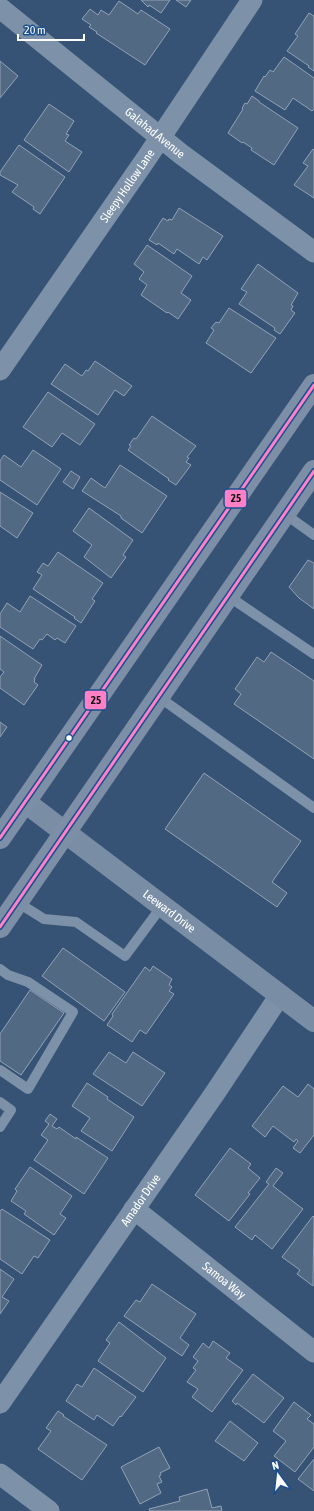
<svg xmlns="http://www.w3.org/2000/svg" width="314" height="1511" font-family="'Asap Condensed',sans-serif">
<style>
.building{fill:#526984;stroke:#92a2b6}
.lines{fill:none;stroke-linecap:round;stroke-linejoin:round}
.lane{stroke:#7d92a8;stroke-width:10}
.street{stroke:#7d92a8;stroke-width:21}
.secondary{stroke:#798da4;stroke-width:22}
.primary{stroke:#7d8ea7;stroke-width:22}
.bus-1-casing{stroke:#1b4f8f;stroke-width:6}
.bus-1{stroke:#ff80c5;stroke-width:3}
.bus-dot{fill:#fff;stroke:#1b4f8f;stroke-width:1.5}
.labels{text-anchor:middle;stroke-width:3.5;stroke-linejoin:round;paint-order:stroke}
.street-label{font-size:12px;fill:#fff;stroke:#1b4f8f}
.line-badge{stroke:#1b4f8f;stroke-width:1.5}
.pale-badge-label{font-size:11px;text-anchor:middle;font-weight:bold;fill:#111}
</style>
<rect width="100%" height="100%" fill="#365274"/>
<path class="building" d="M141,0H170L161,13L149,5L148,7Z
M176,0H191L186,7Z
M119,1L138,14L141,10L170,29L145,65L96,33L97,32L89,27L91,25L82,19L90,9L98,15L101,10L109,15Z
M309,13L314,16V71L308,67L309,66L287,51L298,36L295,34Z
M284,57L314,78V109L312,111L293,98L285,110L255,91L264,76L265,77L270,70L273,72Z
M0,61L18,76L0,98Z
M252,96L259,101V102L298,128L274,165L251,150L252,148L243,142L242,143L228,133L243,109L242,108L245,103L247,104Z
M49,104L74,121L66,134L69,135L65,141L82,152L69,172L24,140Z
M19,145L65,177L40,214L33,209L34,207L12,192L18,185L0,175V172Z
M313,149L314,150V198L294,185L308,166L303,163Z
M179,208L223,236L207,260L203,257L199,264L177,249L174,254L158,243L157,245L149,240L163,218L168,221L169,219L172,220Z
M147,245L192,276L181,293L191,300L178,319L168,312L167,313L141,295L147,285L139,279L144,272L134,264Z
M258,264L298,293L291,305L293,306L291,310L295,313L280,334L274,330L275,328L239,304L247,292L241,289Z
M229,308L276,338L251,373L206,343L214,330L211,328L216,322L219,323Z
M95,361L132,386L124,396L115,390L98,415L51,384L65,364L82,376L86,370L88,371Z
M48,392L95,424L80,445L62,433L52,447L23,427Z
M152,416L196,446L187,457L189,458L186,462L191,465L176,485L168,480L169,479L128,450L131,446L129,445L134,438L136,439Z
M33,450L61,469L37,505L0,480V461L4,455L21,467Z
M120,465L167,496L142,533L121,518V516L82,491L91,478L105,488Z
M71,471L80,477L73,489L63,482Z
M0,492L33,513L17,538L0,526Z
M89,508L133,540L123,555L126,557L111,578L84,557L92,545L73,531Z
M58,552L103,583L92,599L95,601L81,623L74,618L75,617L33,589L42,575L37,572L43,563L48,566Z
M308,560L314,563V609L299,598L289,587Z
M30,596L76,626L65,643L57,638L55,640L47,634L42,640L40,639L33,649L0,627V614L7,603L20,612Z
M0,636L42,665L34,679H35L34,682L38,685L24,705L0,688V677L4,672L0,669Z
M271,652L314,681V759L234,704L241,694L235,689L257,657L264,662Z
M0,722L7,727L0,737Z
M204,773L301,841L272,882L287,893L277,907L165,829Z
M63,948L125,992L104,1021L42,976Z
M153,966L172,979L169,985L172,987L169,991L174,994L146,1034L140,1030L132,1042L107,1025L113,1016L112,1014L145,967L150,971Z
M30,990L64,1013L21,1075L0,1061V1034Z
M109,1052L126,1063L133,1052L165,1073L142,1106L93,1074Z
M87,1083L108,1097L107,1099L134,1117L112,1151L81,1131L90,1118L72,1106Z
M308,1084L314,1089V1135L300,1153L293,1148L298,1141L296,1139L294,1142L273,1126L265,1137L252,1126L283,1086L298,1097Z
M50,1114L57,1119L52,1126L57,1129L59,1127L76,1139V1137L108,1158L84,1194L34,1160L48,1140L41,1135L49,1124L45,1121Z
M230,1148L251,1164L248,1168L260,1178L248,1193L250,1194L229,1221L195,1195Z
M30,1167L72,1196L60,1214L66,1218L54,1235L24,1214L26,1211L11,1201L17,1191L15,1189Z
M276,1168L283,1173L273,1186L303,1209L272,1249L255,1235L252,1240L235,1227L269,1184L266,1182Z
M2,1209L50,1240L38,1258L34,1256L22,1274L0,1259V1211Z
M313,1216L314,1217L313,1286L297,1274L300,1270L282,1257Z
M0,1269L14,1279L2,1297L9,1301L0,1314Z
M152,1284L196,1314L180,1338L189,1345L182,1356L124,1316L136,1300L140,1302Z
M119,1322L166,1358L143,1392L98,1361L110,1343L106,1340Z
M213,1341L230,1353L226,1358L243,1370L212,1412L192,1397L198,1389L187,1382L196,1370L193,1368L198,1361L193,1357L203,1343L209,1348Z
M94,1368L136,1397L121,1417L120,1416L113,1426L97,1415L94,1420L66,1401L77,1384L82,1387Z
M253,1374L284,1398L264,1423L237,1403L236,1405L232,1401Z
M294,1402L311,1415L307,1419L314,1424V1447L295,1472L274,1456L286,1441L273,1431Z
M58,1411L64,1415L63,1416L107,1445L82,1480L38,1449L51,1431L46,1428Z
M230,1421L258,1443L244,1461L215,1441Z
M159,1447L170,1468L160,1473L161,1475L159,1476L162,1482L157,1484L161,1493L140,1504L121,1467Z
M314,1459V1491L298,1479Z
M207,1489L212,1508L221,1506L222,1511H150L149,1509L180,1501L179,1497Z"/>
<g class="lines">
<path class="lane" d="M285,514L314,535
M228,596L314,654
M159,697L314,808
M17,902L44,919L76,922L125,956L162,906
M0,969L8,975L28,982L73,1012L28,1089L0,1070
M0,1102L11,1110L0,1127"/>
<g class="street">
<path id="s1" d="M0,8L181,154L314,252"/>
<path id="s2" d="M0,370L146,159L252,0"/>
<path id="s3" d="M134,1209L314,1352"/>
<path id="s4" d="M0,1403L215,1093L280,995"/>
<path d="M0,1474L49,1511"/>
</g>
<path class="secondary" id="s5" d="M25,802L314,1021"/>
<path class="primary" d="M0,838L314,385
M0,927L314,471"/>
<g class="bus-1-casing">
<path id="bus-1" d="M0,838L314,385
M0,927L314,471"/>
</g>
<use href="#bus-1" class="bus-1"/>
</g>
<circle class="bus-dot" cx="69" cy="738" r="3.5"/>
<g class="labels">
<g class="street-label">
<text dy="4" stroke="none"><textPath href="#s1" startOffset="199">Galahad Avenue</textPath></text>
<text dy="4" stroke="none"><textPath href="#s2" startOffset="224">Sleepy Hollow Lane</textPath></text>
<text dy="4" stroke="none"><textPath href="#s5" startOffset="181">Leeward Drive</textPath></text>
<text dy="4" stroke="none"><textPath href="#s4" startOffset="247">Amador Drive</textPath></text>
<text dy="4" stroke="none"><textPath href="#s3" startOffset="115">Samoa Way</textPath></text>
</g>
</g>
<g class="line-badge">
<rect x="224" y="489" width="23" height="19" rx="4" fill="#ff80c5"/>
<rect x="84" y="690" width="23" height="20" rx="4" fill="#ff80c5"/>
</g>
<g class="pale-badge-label">
<text x="236" y="502">25</text>
<text x="96" y="704">25</text>
</g>
<g transform="translate(278 1475) rotate(345)" stroke="#1b4f8f" stroke-width="3" paint-order="stroke">
<path d="M0-3L7 15L0 10L-7 15Z" fill="#ffffff"/>
<text y="-6" font-size="11" font-weight="bold" text-anchor="middle" fill="#ffffff">N</text>
</g>
<path d="M18 34v6h66v-6" fill="none" stroke="#ffffff" stroke-width="2"/>
<text x="24" y="34" font-size="12" fill="#ffffff" stroke="#1b4f8f" stroke-width="3" paint-order="stroke">20 m</text>
</svg>
